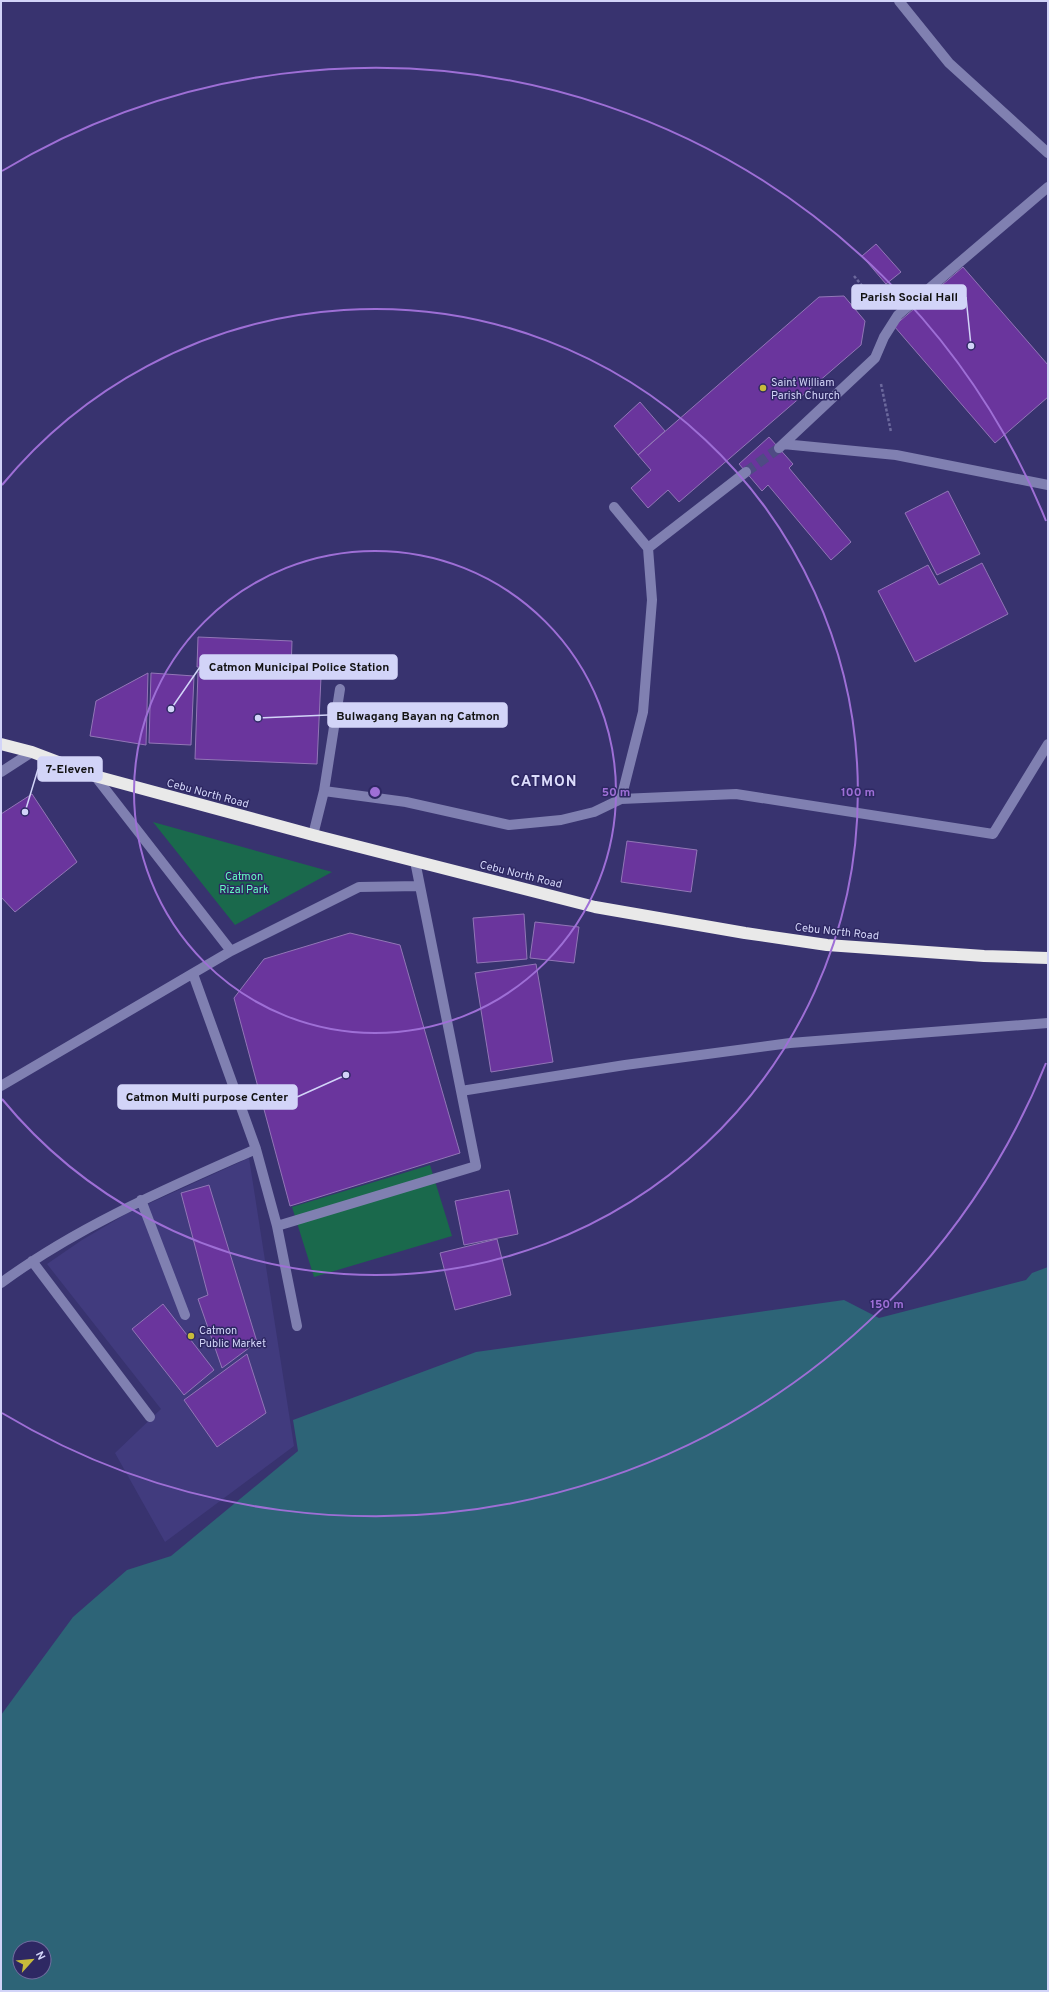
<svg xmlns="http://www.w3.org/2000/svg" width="1049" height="1992" font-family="Overpass,sans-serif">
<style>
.built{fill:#413b7e}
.green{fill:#1a694c}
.water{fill:#2d6477;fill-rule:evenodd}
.building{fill:#6a359d;stroke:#9276b7}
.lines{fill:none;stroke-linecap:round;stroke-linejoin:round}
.minor-tunnel{stroke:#4f4b84;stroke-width:10;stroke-dasharray:10 5;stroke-linecap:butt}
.path{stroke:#6c699d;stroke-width:2.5;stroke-dasharray:3 2;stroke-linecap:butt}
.minor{stroke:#8080b1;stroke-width:10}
.highway{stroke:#e9e9e9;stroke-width:12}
.ring{fill:none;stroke:#9e6fd6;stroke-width:2}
.poi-dot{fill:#c7bb3b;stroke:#2e2863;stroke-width:1.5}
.labels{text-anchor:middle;stroke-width:3;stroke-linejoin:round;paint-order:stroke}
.poi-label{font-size:11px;fill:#d2d4f8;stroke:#2e2863;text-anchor:start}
.street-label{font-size:11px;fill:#d2d4f8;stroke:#2e2863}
.park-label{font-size:11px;fill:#64fbbf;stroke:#2e2863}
.district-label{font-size:15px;font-weight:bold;letter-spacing:1px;fill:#dcddfb;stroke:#2e2863}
.centre{fill:#9e6fd6;stroke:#2e2863;stroke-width:2}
.ring-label{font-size:12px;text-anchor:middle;font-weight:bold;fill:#9e6fd6;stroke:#2e2863;stroke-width:3;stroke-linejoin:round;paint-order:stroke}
.leader{fill:none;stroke:#d2d4f8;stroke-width:1.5}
.callout-dot{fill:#d2d4f8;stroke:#2e2863;stroke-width:1.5}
.callout{fill:#d2d4f8;stroke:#d2d4f8;stroke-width:1.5}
.callout-label{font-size:12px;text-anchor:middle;font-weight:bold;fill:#111}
</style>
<rect width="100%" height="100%" fill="#38336f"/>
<path class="built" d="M249,1158L294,1446L165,1542L115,1453L161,1409L47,1264L82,1240L126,1214Z"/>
<path class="green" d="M153,822L332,872L235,925Z
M430,1165L452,1236L314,1277L292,1207Z"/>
<path class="water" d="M1048,1267V1991H1V1715L73,1617L127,1570L171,1556L298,1451L293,1420L476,1352L844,1300L879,1318L1026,1280L1032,1273ZM20,1948H44V1972H20Z"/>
<path class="building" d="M876,244L901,272L886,284L862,256Z
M963,267L1048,365V397L995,443L894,326Z
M844,296L865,321L861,345L679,502L668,490L648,508L631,488L651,470L638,455L819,297Z
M640,402L665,431L638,455L614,426Z
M769,437L793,464L789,468L851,542L831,560L768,485L762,491L739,464Z
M948,491L980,554L937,575L905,513Z
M982,563L1008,614L915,662L878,591L928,565L939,585Z
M198,637L292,641L291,671L197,667Z
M198,672L321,677L317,764L195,759Z
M148,673L146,745L90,736L96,701Z
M151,673L194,676L191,745L149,743Z
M32,794L77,862L15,912L1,897V814Z
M627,841L697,850L691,892L621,882Z
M524,914L527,959L477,963L473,918Z
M535,922L579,927L574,963L530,958Z
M350,933L400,945L460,1153L290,1206L234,998L264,959Z
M536,964L553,1062L491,1072L475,973Z
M209,1185L257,1342L222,1368L198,1299L208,1295L181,1193Z
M509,1190L518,1234L464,1245L455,1201Z
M497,1239L511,1295L455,1310L440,1253Z
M163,1304L214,1370L184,1395L132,1329Z
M247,1354L266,1413L217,1447L184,1400Z"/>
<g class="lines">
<path class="minor-tunnel" d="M746,472L779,448"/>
<path class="path" d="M854,276L879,306
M881,384L891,432"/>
<path class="minor" d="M899,1L949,63L1048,153
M783,444L896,455L1048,485
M779,448L875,358L884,337L898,315L1048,187
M614,507L648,548L652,600L643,712L621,799
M648,548L746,472
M1,772L32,752
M95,776L231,951
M324,791L406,802L509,825L561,820L594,812L621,799L736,794L993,834L1048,744
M313,835L324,791L340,689
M193,974L256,1149L277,1226L297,1326
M1,1086L231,951L359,887L420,886
M461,1091L625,1065L790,1043L1048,1023
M141,1200L185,1315
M277,1226L476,1166L415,861
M32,1261L150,1417
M1,1283C78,1226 168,1188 256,1149"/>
<path class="highway" d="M1,744L32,752L95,776L313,835L595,907L745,933L827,945L984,956L1048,958"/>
</g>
<g class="ring">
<circle cx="375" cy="792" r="241"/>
<path d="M2 485A483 483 0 1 1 2 1099"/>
<path d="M1046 1063A724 724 0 0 1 2 1413M2 171A724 724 0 0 1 1046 521"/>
</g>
<g class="poi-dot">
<circle cx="763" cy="388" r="4"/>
<circle cx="191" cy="1336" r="4"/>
</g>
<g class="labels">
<g class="poi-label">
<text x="771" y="386">Saint William<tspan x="771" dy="13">Parish Church</tspan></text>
<text x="199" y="1334">Catmon<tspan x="199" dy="13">Public Market</tspan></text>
</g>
<g class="street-label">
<text transform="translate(208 793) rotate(15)" y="4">Cebu North Road</text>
<text transform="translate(521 874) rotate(14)" y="4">Cebu North Road</text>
<text transform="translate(837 931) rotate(6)" y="4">Cebu North Road</text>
</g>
<g class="park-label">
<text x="244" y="880">Catmon<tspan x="244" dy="13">Rizal Park</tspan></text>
</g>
<g class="district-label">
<text x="544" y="786">CATMON</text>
</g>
</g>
<circle cx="375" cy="792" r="6" class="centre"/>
<g class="ring-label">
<text x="616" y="796">50 m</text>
<text x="858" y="796">100 m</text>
<text x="887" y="1308">150 m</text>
</g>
<path class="leader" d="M971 346L966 297M171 709L200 667M258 718L328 715M25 812L38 769M346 1075L297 1097"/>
<g class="callout-dot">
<circle cx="971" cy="346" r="4"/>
<circle cx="171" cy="709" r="4"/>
<circle cx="258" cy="718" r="4"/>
<circle cx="25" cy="812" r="4"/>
<circle cx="346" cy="1075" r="4"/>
</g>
<g class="callout">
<rect x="852" y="285" width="114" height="24" rx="4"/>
<rect x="200" y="655" width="197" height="24" rx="4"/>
<rect x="328" y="703" width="179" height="24" rx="4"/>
<rect x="38" y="757" width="64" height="24" rx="4"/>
<rect x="118" y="1085" width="179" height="24" rx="4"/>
</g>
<g class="callout-label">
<text x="909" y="301">Parish Social Hall</text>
<text x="299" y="671">Catmon Municipal Police Station</text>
<text x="418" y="720">Bulwagang Bayan ng Catmon</text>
<text x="70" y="773">7-Eleven</text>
<text x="207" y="1101">Catmon Multi purpose Center</text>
</g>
<rect width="1049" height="1992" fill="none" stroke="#d2d4f8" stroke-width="4"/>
<g transform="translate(32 1960) rotate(63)"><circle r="19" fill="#2e2863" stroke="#706d9f"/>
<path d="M0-3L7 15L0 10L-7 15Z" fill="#c7bb3b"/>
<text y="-6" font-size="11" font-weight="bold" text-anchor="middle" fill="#d2d4f8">N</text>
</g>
</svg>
